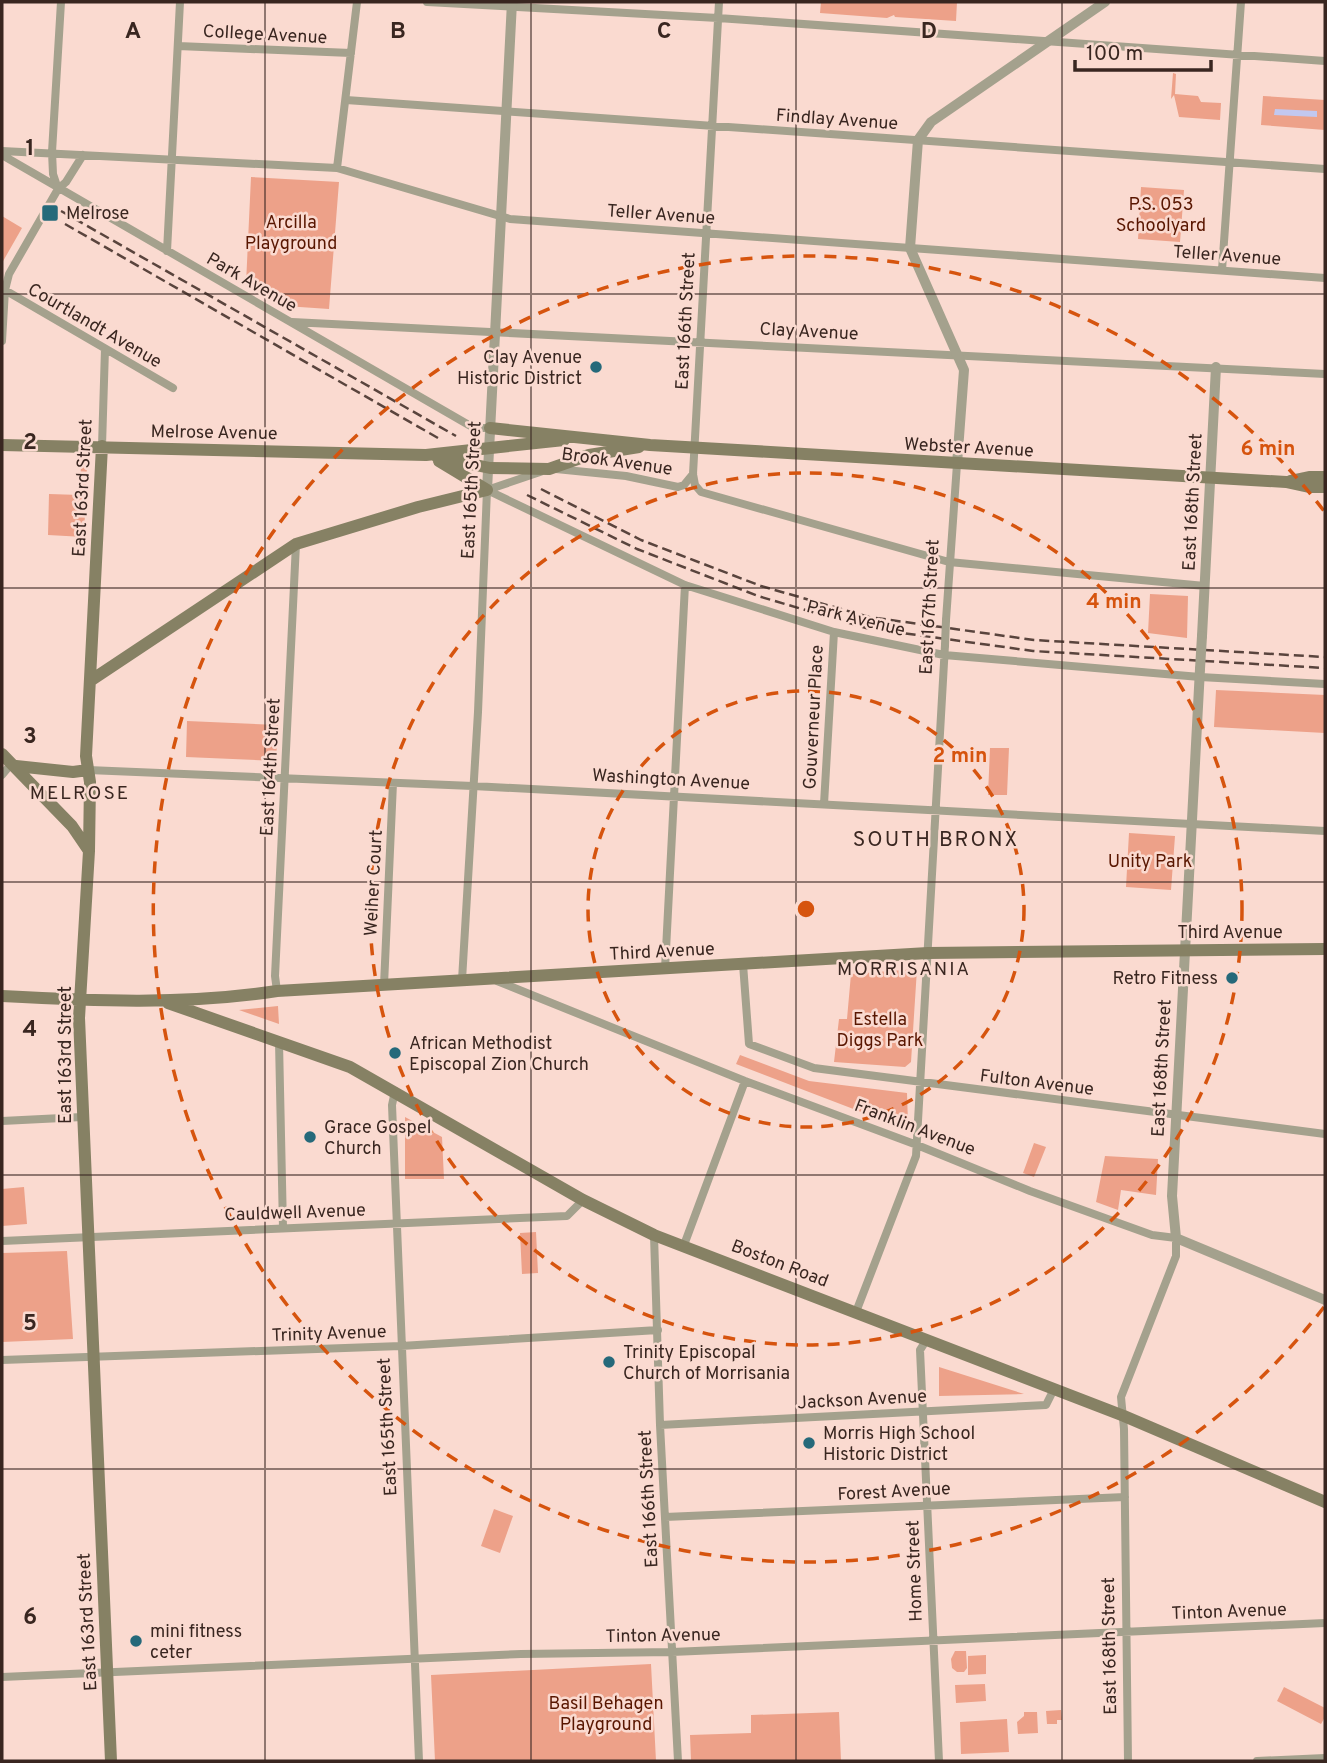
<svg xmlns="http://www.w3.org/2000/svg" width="1327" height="1763" font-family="Overpass,sans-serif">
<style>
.green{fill:#eda189}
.water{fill:#c2c8f0}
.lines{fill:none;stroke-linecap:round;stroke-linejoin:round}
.minor{stroke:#a4a18d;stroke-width:8}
.tertiary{stroke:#a4a18d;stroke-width:10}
.secondary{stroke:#868164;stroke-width:12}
.rail{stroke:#59443d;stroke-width:2.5;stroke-dasharray:10 5;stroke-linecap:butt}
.minor-bridge{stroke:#a4a18d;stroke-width:8}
.tertiary-bridge{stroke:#a4a18d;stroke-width:10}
.grid{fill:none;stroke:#392620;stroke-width:2;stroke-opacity:0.55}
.ring{fill:none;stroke:#d6540e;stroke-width:3.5;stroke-dasharray:12 9}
.poi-dot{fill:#25697a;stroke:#fadad0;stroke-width:2.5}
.labels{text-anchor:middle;stroke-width:5;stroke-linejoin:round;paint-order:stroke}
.street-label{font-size:18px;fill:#392620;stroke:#fadad0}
.park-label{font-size:18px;fill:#591600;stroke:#fadad0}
.poi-label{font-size:18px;fill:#392620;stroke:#fadad0;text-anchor:start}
.neighbourhood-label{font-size:19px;letter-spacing:2px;fill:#392620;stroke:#fadad0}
.quarter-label{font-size:21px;letter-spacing:2px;fill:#392620;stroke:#fadad0}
.grid-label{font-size:23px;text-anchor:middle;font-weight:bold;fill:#392620;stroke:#fadad0;stroke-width:5;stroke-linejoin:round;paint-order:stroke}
.centre{fill:#d6540e;stroke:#fadad0;stroke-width:3.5}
.ring-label{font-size:21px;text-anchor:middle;font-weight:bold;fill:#d6540e;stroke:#fadad0;stroke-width:5;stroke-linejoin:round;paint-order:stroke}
</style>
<rect width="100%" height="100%" fill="#fadad0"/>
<path class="green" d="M821,2H957L956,21L895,17L894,15L887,18L820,13Z
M1173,73L1176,74L1175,94L1198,96L1201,102L1221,103L1220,120L1179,117L1174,95L1171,99Z
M1263,96L1325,100V130L1261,125Z
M251,177L339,182L329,309L285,306L246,284Z
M1141,187L1184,190L1180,242L1138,239Z
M2,216L22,228L2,263Z
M81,463L87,464L84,537L48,535L49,494L80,495Z
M1150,594L1188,596L1187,638L1148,633Z
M1216,690L1325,695V733L1214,727Z
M187,721L278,725L276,761L186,757Z
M990,748H1009L1007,795H988Z
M1129,833L1175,836L1171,890L1126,887Z
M917,969L911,1062L905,1067L834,1062L839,1019H847L851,974Z
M278,1006L279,1024L239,1010Z
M740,1055L809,1081L907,1093L908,1124L903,1128L736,1064Z
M405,1117L442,1137L444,1179H405Z
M1034,1143L1046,1147L1034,1177L1023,1173Z
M1105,1156L1158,1159L1156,1195L1121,1190L1118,1210L1096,1202Z
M24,1187L27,1224L2,1226V1189Z
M536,1232L538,1273L522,1274L520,1233Z
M67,1251L73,1339L2,1342V1253Z
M939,1367L1024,1394L939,1396Z
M494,1509L513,1516L500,1553L481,1546Z
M955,1651H966L967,1668L964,1672H957L952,1668L951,1659Z
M986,1655V1674L968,1675V1656Z
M651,1664L656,1761H435L431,1675Z
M985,1684L986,1701L956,1703L955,1685Z
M1284,1687L1325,1708V1717L1321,1724L1277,1701Z
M1061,1710L1062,1720H1057V1724H1047L1046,1711Z
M839,1712L841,1761H691L690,1735L751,1733V1715Z
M1024,1712H1037L1038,1733L1018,1734L1017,1722L1024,1716Z
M1007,1719L1009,1752L961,1754L960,1722Z"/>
<path class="water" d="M1275,109L1317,111V117L1274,115Z"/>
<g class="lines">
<path class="minor" d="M427,2L718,18L1325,61
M719,2L693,474L695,485L701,492L949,562L1205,586
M178,46L351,53
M346,100L1325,169
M2,151L337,168L510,219L1325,278
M2,155L474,428H490
M337,168L357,2
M58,189L53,174L52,152L61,2
M167,251L180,2
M1222,270L1241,2
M3,289L173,388
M292,322L1325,374
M2,341L5,290L9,274L58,189L66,182L83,155
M102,446L105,349
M556,469L626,476L678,487L684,485L693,474
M487,490L685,585L834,632L944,655L1200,677L1325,684
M487,490L540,472
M946,620L957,464
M88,770L473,786L1325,831
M2,775L12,763
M824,804L834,632
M743,964L749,1044L814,1068L1325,1134
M665,969L685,585
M462,980L478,712L487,490
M497,981L745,1081L917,1145L1030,1191L1152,1235L1176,1238V1256L1121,1397L1124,1429L1128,1761
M384,985L393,783
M277,991L275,976L296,544
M279,1042L283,1228
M395,1091L392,1105L419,1761
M2,1121L82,1117
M654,1235L660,1425L678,1761
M2,1241L567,1216L583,1200
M684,1245L745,1081
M856,1312L916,1156L945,645
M927,1339L920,1350L939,1761
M2,1360L401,1346L658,1330
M660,1425L1046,1405L1054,1389
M665,1517L1125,1497
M2,1677L521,1654L672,1652L1325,1623
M1257,1761L1325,1758"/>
<path class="tertiary" d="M957,464L964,370L910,248L918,140L931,122L1105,2
M487,490L512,2
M1202,636L1216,367
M1200,669L1172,1196L1176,1238L1325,1300"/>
<path class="secondary" d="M490,428L650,445L1286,482L1309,487H1325
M2,445L426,455L564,440
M102,446L86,756L90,782L89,851L79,1018L111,1761
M437,457L490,468L549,469L589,455L639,447
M439,461L487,490
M1290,481L1309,477H1325
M90,681L296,544L418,507L487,490
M2,754L72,826L89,851
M16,766L73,772L88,770
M2,996C93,1001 186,1005 277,991L928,953L1325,949
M168,1003L350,1067L583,1200L654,1235L1124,1416L1325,1502"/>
<path class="rail" d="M61,211L456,436
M65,224L438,438
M541,489L641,540L761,586L869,617L1034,640L1325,657
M527,495L637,549L758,596L866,628L1033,651L1325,668"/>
<path class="minor-bridge" d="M945,645L946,620"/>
<path class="tertiary-bridge" d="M1200,669L1202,636"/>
</g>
<path class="grid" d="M265,2V1761M531,2V1761M796,2V1761M1062,2V1761M2,294H1325M2,588H1325M2,882H1325M2,1175H1325M2,1469H1325"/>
<g class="ring">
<circle cx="806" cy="909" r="218"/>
<circle cx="806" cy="909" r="436"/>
<path d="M1324 1307A653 653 0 1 1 1324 511"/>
</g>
<g class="poi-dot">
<rect x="41" y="204" width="18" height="18" rx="3.5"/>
<circle cx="596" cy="367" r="7"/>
<circle cx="1232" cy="978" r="7"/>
<circle cx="395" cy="1053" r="7"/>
<circle cx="310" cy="1137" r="7"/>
<circle cx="609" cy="1362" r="7"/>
<circle cx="809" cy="1443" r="7"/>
<circle cx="136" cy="1641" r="7"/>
</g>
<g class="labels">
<g class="street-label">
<text transform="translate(265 34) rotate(3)" y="6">College Avenue</text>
<text transform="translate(837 119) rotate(4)" y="6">Findlay Avenue</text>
<text transform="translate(661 214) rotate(4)" y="6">Teller Avenue</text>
<text transform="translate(1227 255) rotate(4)" y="6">Teller Avenue</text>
<text transform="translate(252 282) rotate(30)" y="6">Park Avenue</text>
<text transform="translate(685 321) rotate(-87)" y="6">East 166th Street</text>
<text transform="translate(95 325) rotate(30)" y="6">Courtlandt Avenue</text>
<text transform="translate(809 331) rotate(3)" y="6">Clay Avenue</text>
<text transform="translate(214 432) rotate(1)" y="6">Melrose Avenue</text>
<text transform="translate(969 447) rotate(3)" y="6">Webster Avenue</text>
<text transform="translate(617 461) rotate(8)" y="6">Brook Avenue</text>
<text transform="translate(82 488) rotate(-87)" y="6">East 163rd Street</text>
<text transform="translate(471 490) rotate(-87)" y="6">East 165th Street</text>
<text transform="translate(1192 502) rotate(-87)" y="6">East 168th Street</text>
<text transform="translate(929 607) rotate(-87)" y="6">East 167th Street</text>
<text transform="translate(856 618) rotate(14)" y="6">Park Avenue</text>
<text transform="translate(813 717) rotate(-87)" y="6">Gouverneur Place</text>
<text transform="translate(270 767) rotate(-87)" y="6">East 164th Street</text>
<text transform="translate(671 779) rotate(3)" y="6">Washington Avenue</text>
<text transform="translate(373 883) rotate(-87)" y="6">Weiher Court</text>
<text x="1230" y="938">Third Avenue</text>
<text transform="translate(662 951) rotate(-3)" y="6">Third Avenue</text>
<text transform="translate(65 1055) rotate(-90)" y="6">East 163rd Street</text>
<text transform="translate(1161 1068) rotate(-87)" y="6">East 168th Street</text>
<text transform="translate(1037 1082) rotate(7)" y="6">Fulton Avenue</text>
<text transform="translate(915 1127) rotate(21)" y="6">Franklin Avenue</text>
<text transform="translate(295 1212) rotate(-2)" y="6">Cauldwell Avenue</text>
<text transform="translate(780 1263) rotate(21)" y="6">Boston Road</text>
<text transform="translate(329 1333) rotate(-2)" y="6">Trinity Avenue</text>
<text transform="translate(862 1399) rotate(-3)" y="6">Jackson Avenue</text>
<text transform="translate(387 1427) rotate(-93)" y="6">East 165th Street</text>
<text transform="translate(894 1491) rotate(-3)" y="6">Forest Avenue</text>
<text transform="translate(648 1499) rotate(-93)" y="6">East 166th Street</text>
<text transform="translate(914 1571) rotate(-92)" y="6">Home Street</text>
<text transform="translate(1229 1611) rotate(-2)" y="6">Tinton Avenue</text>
<text transform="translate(87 1622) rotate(-93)" y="6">East 163rd Street</text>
<text transform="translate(663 1635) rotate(-1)" y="6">Tinton Avenue</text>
<text transform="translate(1109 1646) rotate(-91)" y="6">East 168th Street</text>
</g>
<g class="park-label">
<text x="1161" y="210">P.S. 053<tspan x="1161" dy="21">Schoolyard</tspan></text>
<text x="291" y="228">Arcilla<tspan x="291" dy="21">Playground</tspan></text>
<text x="1150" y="867">Unity Park</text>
<text x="880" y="1025">Estella<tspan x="880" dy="21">Diggs Park</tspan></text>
<text x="606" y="1709">Basil Behagen<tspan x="606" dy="21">Playground</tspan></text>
</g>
<g class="poi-label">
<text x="66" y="219">Melrose</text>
<text x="582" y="363" text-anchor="end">Clay Avenue<tspan x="582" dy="21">Historic District</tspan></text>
<text x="1218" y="984" text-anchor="end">Retro Fitness</text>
<text x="409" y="1049">African Methodist<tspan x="409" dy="21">Episcopal Zion Church</tspan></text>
<text x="324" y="1133">Grace Gospel<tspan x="324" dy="21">Church</tspan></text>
<text x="623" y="1358">Trinity Episcopal<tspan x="623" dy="21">Church of Morrisania</tspan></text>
<text x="823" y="1439">Morris High School<tspan x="823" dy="21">Historic District</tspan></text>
<text x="150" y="1637">mini fitness<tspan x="150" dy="21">ceter</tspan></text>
</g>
<g class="neighbourhood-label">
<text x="80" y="799">MELROSE</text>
<text x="904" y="975">MORRISANIA</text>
</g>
<g class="quarter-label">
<text x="936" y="846">SOUTH BRONX</text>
</g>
</g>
<g class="grid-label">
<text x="133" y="38">A</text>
<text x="398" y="38">B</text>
<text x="664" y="38">C</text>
<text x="929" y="38">D</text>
<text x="30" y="155">1</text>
<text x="30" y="449">2</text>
<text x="30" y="743">3</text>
<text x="30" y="1036">4</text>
<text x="30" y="1330">5</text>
<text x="30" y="1624">6</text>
</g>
<circle cx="806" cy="909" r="10" class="centre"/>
<g class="ring-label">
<text x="1268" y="455">6 min</text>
<text x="1114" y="608">4 min</text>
<text x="960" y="762">2 min</text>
</g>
<rect width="1327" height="1763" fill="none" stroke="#392620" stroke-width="7"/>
<path d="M1075 60v10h136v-10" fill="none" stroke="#392620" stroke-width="3.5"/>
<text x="1086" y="60" font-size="21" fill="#392620" stroke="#fadad0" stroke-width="5" paint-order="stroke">100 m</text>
</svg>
